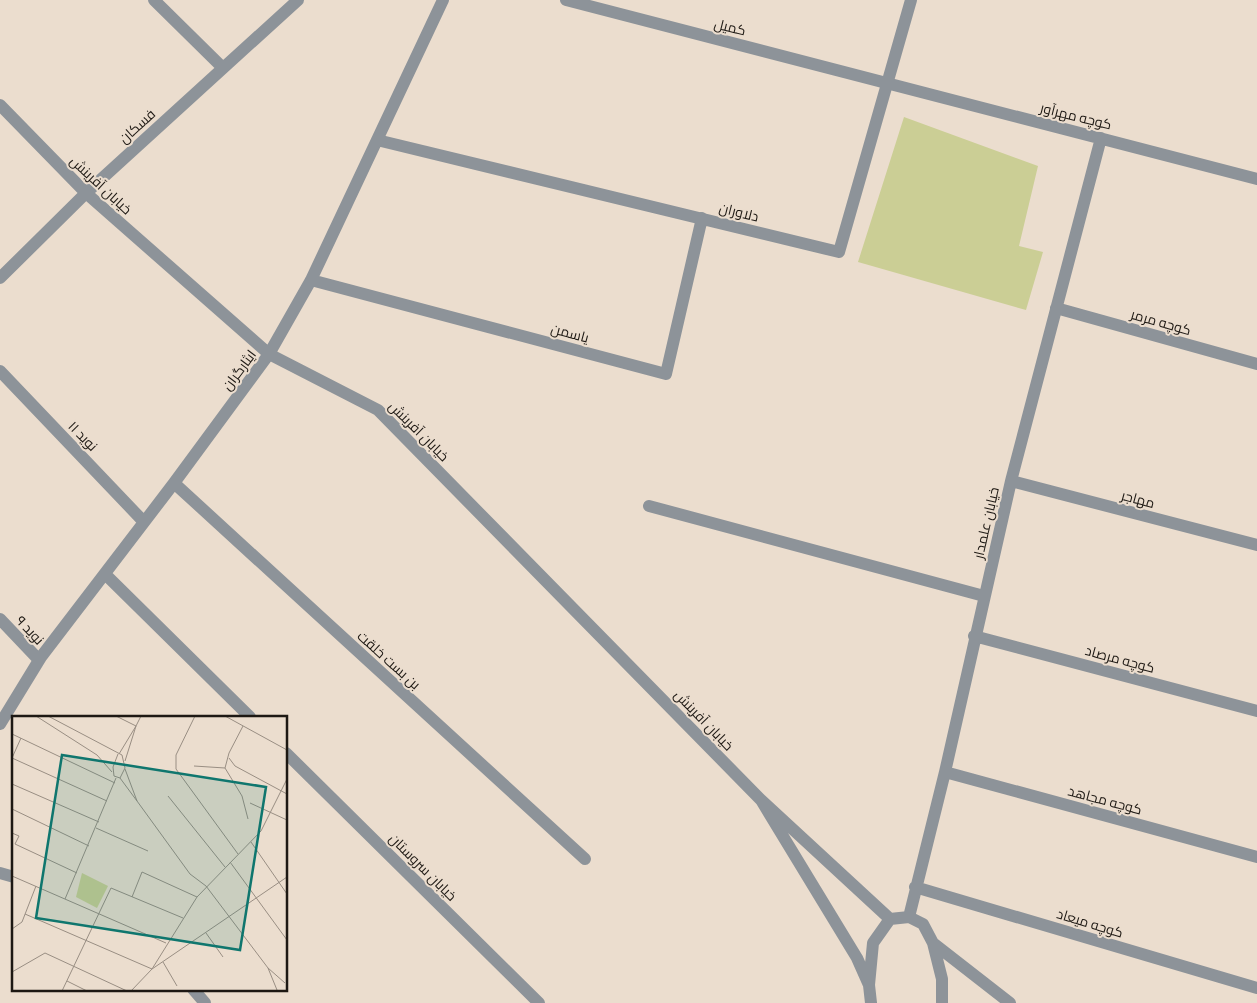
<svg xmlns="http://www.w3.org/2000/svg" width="1257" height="1003" font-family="Georgia,Cairo,serif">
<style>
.park{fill:#cbce95}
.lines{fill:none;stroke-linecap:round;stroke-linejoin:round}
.minor{stroke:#8d9399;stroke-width:12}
.labels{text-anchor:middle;stroke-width:4;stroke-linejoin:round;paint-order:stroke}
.street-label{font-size:14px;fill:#1d1813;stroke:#ebddce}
.inset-road{fill:none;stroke:#998e83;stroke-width:1}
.view{fill:#0f766e;fill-opacity:0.15;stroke:#0f766e;stroke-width:2.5}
.inset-edge{fill:none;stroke:#1d1813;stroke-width:2.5}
</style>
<rect width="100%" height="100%" fill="#ebddce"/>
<path class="park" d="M904,117L1038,166L1019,246L1043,252L1026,310L858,262Z"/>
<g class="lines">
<path class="minor" d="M154,0L223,68
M566,0L1257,179
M0,105L86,193L269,354L378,410L761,800
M377,140L839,252L911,0
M0,278L86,193L298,0
M311,280L666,374L702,218
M1056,308L1257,364
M0,371L144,522
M1011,481L1257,545
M174,483L585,859
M649,506L984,596
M105,574L250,717
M0,619L39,660
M974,636L1257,711
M0,724L41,657L174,483L269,354L311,280L443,0
M286,753L539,1003
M945,772L1257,857
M0,873L14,877
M915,887L1257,988
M909,917L945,772L1011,481L1101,138
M933,943L1010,1003
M869,985L857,958L761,800L890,919
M193,989L205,1003
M871,1003L869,985L873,943L890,919L909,917L923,924L933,943L942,979V1003"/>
</g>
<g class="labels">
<g class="street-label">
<text transform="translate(730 27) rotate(14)" y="5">کمیل</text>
<text transform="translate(1076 116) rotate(14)" y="5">کوچه مهرآور</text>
<text transform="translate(137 126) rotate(-42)" y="5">فسکان</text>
<text transform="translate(101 185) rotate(43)" y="5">خیابان آفرینش</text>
<text transform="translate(739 212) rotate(14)" y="5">دلاوران</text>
<text transform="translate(1161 322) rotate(16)" y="5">کوچه مرمر</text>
<text transform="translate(570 333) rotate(15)" y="5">یاسمن</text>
<text transform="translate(239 370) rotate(-53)" y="5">ایثارگران</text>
<text transform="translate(419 431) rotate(45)" y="5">خیابان آفرینش</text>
<text transform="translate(83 436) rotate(46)" y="5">نوید ۱۱</text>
<text transform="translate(1138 499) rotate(15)" y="5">مهاجر</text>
<text transform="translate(986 523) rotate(-77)" y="5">خیابان علمدار</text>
<text transform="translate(30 630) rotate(47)" y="5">نوید ۹</text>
<text transform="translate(1120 659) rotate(15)" y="5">کوچه مرصاد</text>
<text transform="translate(389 660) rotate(42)" y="5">بن بست خلقت</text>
<text transform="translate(704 720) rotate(46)" y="5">خیابان آفرینش</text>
<text transform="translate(1105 800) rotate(15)" y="5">کوچه مجاهد</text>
<text transform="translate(423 867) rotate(45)" y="5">خیابان سروستان</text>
<text transform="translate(1090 923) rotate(17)" y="5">کوچه میعاد</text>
</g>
</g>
<g transform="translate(12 716)">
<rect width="275" height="275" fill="#ebddce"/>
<path d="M70,157L96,170L85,192L64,181Z" fill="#cbce95"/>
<path class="inset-road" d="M24,0L85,39L100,56M36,0L110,39L113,52L108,62L102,60L101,51L106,38M104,0L124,10L129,0M183,0L164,39V53L226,138M213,0L275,34M231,10L217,37L213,52L230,80L236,103M0,18L103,67M107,38L124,10L113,45M0,42L95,85M0,42L9,22M217,42L223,50L275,78M182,50L213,52M108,62L125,85L113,53M0,68L87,106M156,80L213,151M125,85L178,158L194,170L256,252M238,87L275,104M0,93L77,130M84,112L136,135M0,117L7,120L3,128L65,157M239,126L275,178M218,146L275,224M0,160L154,227M120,181L130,156L185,181M53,183L104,62M13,198L140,253M0,213L10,206L24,170M194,217L211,241M151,246L165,270M140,253L185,181L249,115L275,63M0,256L33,237L115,275M55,265L75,275M265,274L256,252L273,267M50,275L99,172L171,202M119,275L140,253L275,161"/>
<path class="view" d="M50,39L254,71L228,234L24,202Z"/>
<rect width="275" height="275" class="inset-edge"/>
</g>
</svg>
